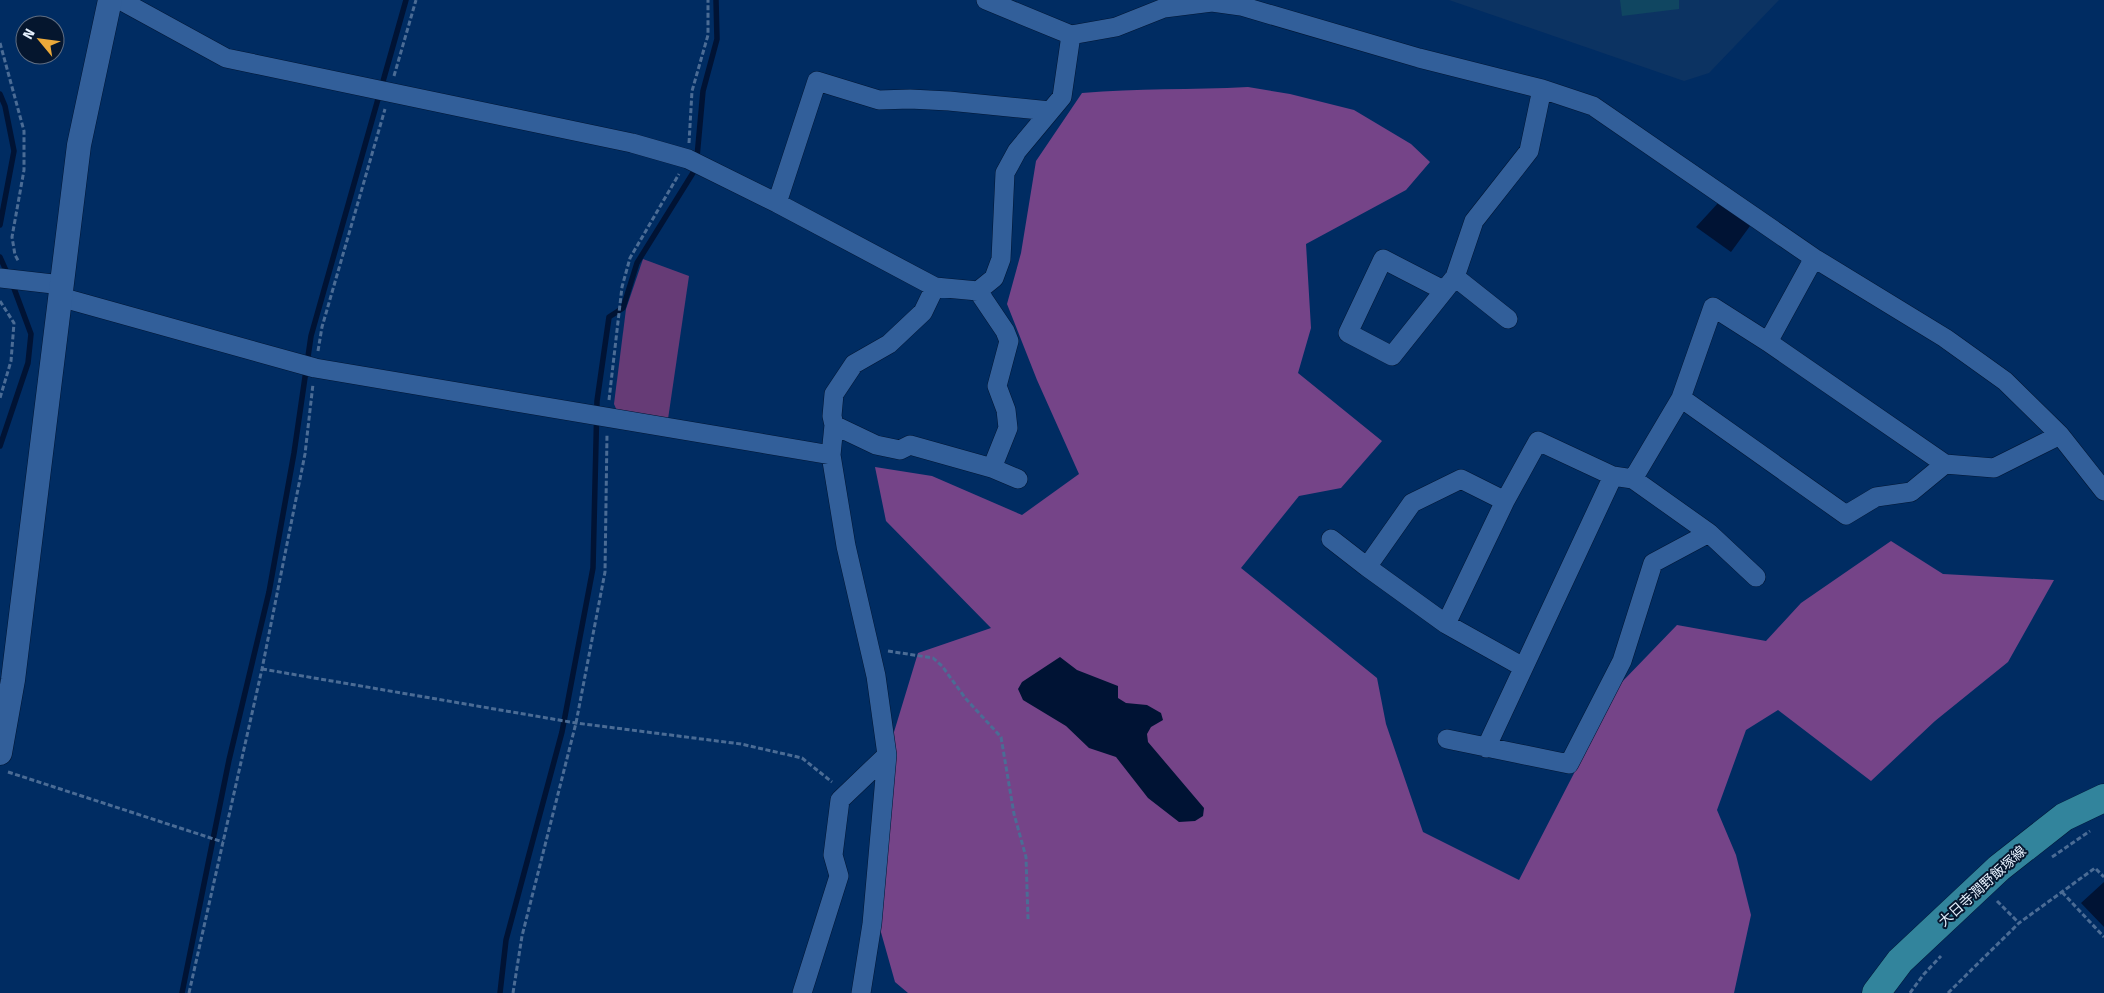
<svg xmlns="http://www.w3.org/2000/svg" width="2104" height="993" font-family="'Fira Sans','Noto Sans JP',sans-serif">
<style>
.built{fill:#0c3362}
.green{fill:#663b76}
.forest{fill:#754488}
.water{fill:#001334}
.lines{fill:none;stroke-linecap:round;stroke-linejoin:round}
.stream{stroke:#001334;stroke-width:5.5}
.building{fill:#104661}
.minor-casing{stroke:#011633;stroke-width:20}
.tertiary-casing{stroke:#011633;stroke-width:25}
.primary-casing{stroke:#011633;stroke-width:29}
.path{stroke:#4b6c95;stroke-width:3;stroke-dasharray:5 2.5;stroke-linecap:butt}
.minor{stroke:#325f9a;stroke-width:19}
.tertiary{stroke:#325f9a;stroke-width:24}
.primary{stroke:#32849c;stroke-width:28}
.labels{text-anchor:middle;stroke-width:4;stroke-linejoin:round;paint-order:stroke}
.street-label{font-size:14px;fill:#e5f0fd;stroke:#05162e}
</style>
<rect width="100%" height="100%" fill="#002c62"/>
<path class="built" d="M1449,0H1779L1709,73L1684,81Z"/>
<path class="green" d="M643,259L689,276L668,419L617,411L614,404L626,309Z"/>
<path class="forest" d="M1248,87L1290,94L1354,110L1411,144L1430,162L1406,190L1306,244L1311,328L1298,373L1382,441L1341,488L1299,496L1241,568L1377,678L1386,724L1423,832L1519,880L1620,684L1677,625L1766,641L1801,603L1891,541L1943,574L2054,580L2008,662L1935,721L1871,781L1778,710L1746,730L1717,810L1736,855L1751,915L1734,993H908L895,982L873,904L887,755L918,653L991,628L886,521L875,467L932,476L1022,515L1079,474L1037,380L1007,304L1021,253L1036,161L1082,93C1137,88 1192,90 1248,87Z"/>
<path class="water" d="M1719,202L1750,226L1731,252L1696,227Z
M1060,657L1077,670L1118,686V698L1126,703L1147,705L1161,713L1163,720L1151,727L1147,734L1148,742L1204,808L1203,816L1195,821L1179,822L1148,798L1116,757L1089,748L1066,726L1023,700L1018,689L1022,682Z
M2104,882V927L2081,903Z"/>
<g class="lines">
<path class="stream" d="M0,94L5,106L14,151L0,225
M0,257L8,275
M0,446L28,363L31,334L12,283
M182,993L229,760L269,592L294,453L311,336L406,0
M500,993L506,940L562,732L593,568L597,401L609,317L623,308L637,263L696,168L703,91L717,39L716,0"/>
</g>
<path class="building" d="M1620,0H1679V9L1622,16Z"/>
<g class="lines">
<g class="minor-casing">
<path id="minor" d="M120,0L226,58L632,143L688,159L777,203L935,287L978,291L994,278L1001,259L1005,173L1017,151L1062,97L1071,35
M986,0L1071,35L1116,27L1164,8L1212,2L1241,6L1419,58L1542,89L1593,106L1814,258L1945,338L2005,381L2060,435L2104,491
M777,203L817,81L879,100L910,99L949,101L1050,111
M1455,277L1508,319
M0,278L62,285
M1443,290L1383,259L1348,333L1392,356L1455,277L1474,221L1529,151L1542,89
M978,291L1005,331L1009,341L997,386L1006,410L1008,428L992,468
M60,297L315,368L831,455
M1768,342L1945,464
M1681,398L1846,515L1876,497L1911,492L1945,464L1994,468L2060,435
M834,425L876,445L900,450L910,445L992,468L1018,479
M1633,479L1681,398L1713,307L1768,342L1814,258
M1331,539L1367,567L1446,624L1523,667
M1367,567L1412,503L1461,479L1505,501
M1446,624L1505,501L1538,441L1613,476
M1447,739L1569,764L1622,661L1653,563L1709,533
M1486,748L1613,476L1633,479L1709,533L1756,577
M802,993L839,876L833,855L840,800L887,755
M861,993L872,924L887,755L876,676L846,546L831,455L834,425L832,416L834,394L854,364L889,344L923,312L935,287"/>
</g>
<g class="tertiary-casing">
<path id="tertiary" d="M0,753L13,680L79,145L110,0"/>
</g>
<g class="primary-casing">
<path id="primary" d="M1876,993L1900,961L1999,868L2064,817L2104,798"/>
</g>
<path class="path" d="M0,43L24,131V170L12,237L15,255L19,262
M394,76L416,0
M689,143L692,91L708,35V0
M0,301L14,323L11,361L0,398
M318,351L322,327L385,109
M609,400L622,287L630,258L679,174
M888,651L933,658L942,666L966,699L1001,737L1014,814L1026,857L1028,919
M262,669L576,723L741,744L802,758L832,782
M8,772L223,842
M2052,857L2090,831
M2062,892L2104,937
M1997,901L2019,923
M189,993L262,669L305,454L313,384
M513,993L522,936L576,723L605,572L607,434
M1910,993L1924,974L1941,956
M1948,993L2019,923L2095,868L2104,877"/>
<use href="#minor" class="minor"/>
<use href="#tertiary" class="tertiary"/>
<use href="#primary" class="primary"/>
</g>
<g class="labels">
<g class="street-label">
<text transform="translate(1982 886) rotate(-42)" y="5">大日寺潤野飯塚線</text>
</g>
</g>
<g transform="translate(40 40) rotate(299)"><circle r="24" fill="#05162e" stroke="#5f6d81"/>
<path d="M0-4L9 19L0 12L-9 19Z" fill="#eba93a"/>
<text y="-8" font-size="14" font-weight="bold" text-anchor="middle" fill="#e5f0fd">N</text>
</g>
</svg>
